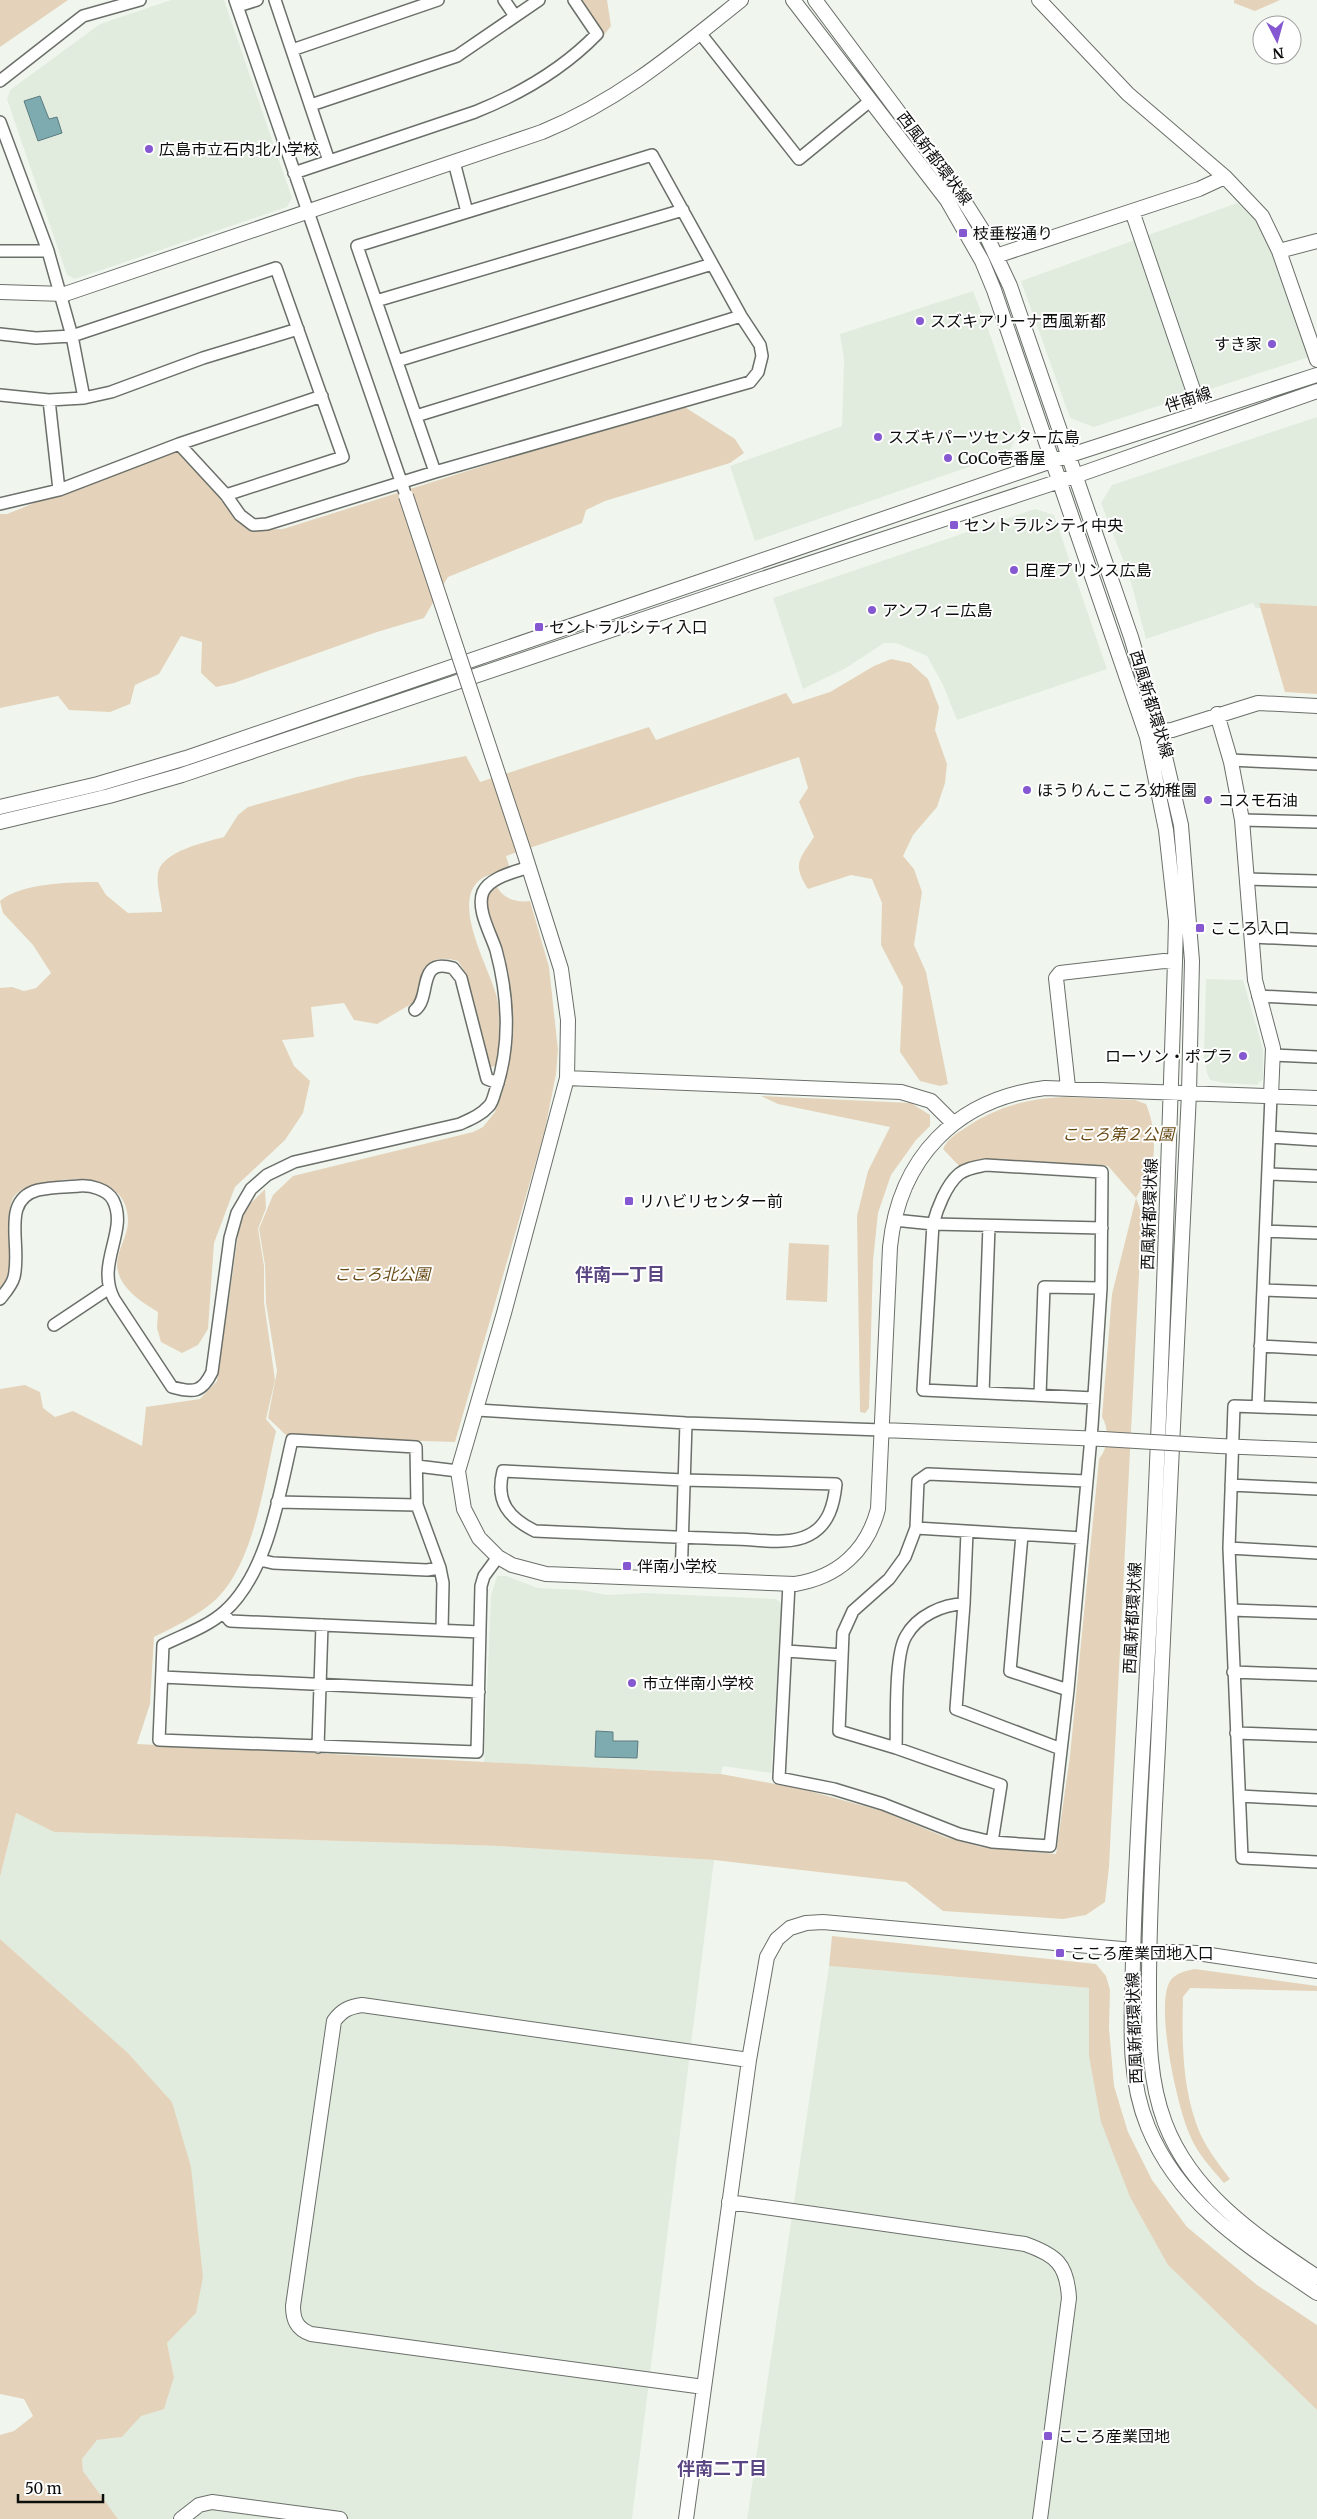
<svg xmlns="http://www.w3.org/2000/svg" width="1317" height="2519" font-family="Merriweather,'Noto Sans JP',serif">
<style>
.built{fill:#e1ecdf}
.green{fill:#e4d3ba}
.water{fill:#7eabb0;stroke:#5c7c7f}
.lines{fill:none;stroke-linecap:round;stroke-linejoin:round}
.minor-casing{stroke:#6a6f69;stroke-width:14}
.tertiary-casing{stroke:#6a6f69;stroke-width:16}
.minor{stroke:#fff;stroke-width:11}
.tertiary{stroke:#fff;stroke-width:14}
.tertiary-bridge-casing{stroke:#6a6f69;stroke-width:16;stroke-linecap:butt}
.tertiary-bridge{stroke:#fff;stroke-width:14}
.poi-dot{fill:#8558d1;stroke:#fff;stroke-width:2}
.labels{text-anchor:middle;stroke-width:4;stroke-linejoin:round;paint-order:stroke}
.poi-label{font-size:16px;fill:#0c0e0c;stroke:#fff;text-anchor:start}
.street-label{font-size:16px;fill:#0c0e0c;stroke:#fff}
.park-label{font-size:16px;font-style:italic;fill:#694b16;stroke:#fff}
.neighbourhood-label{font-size:18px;font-weight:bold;fill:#5a4683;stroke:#fff}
</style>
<rect width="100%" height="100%" fill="#f0f6ee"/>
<path class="built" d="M171,0H224L292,198L287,207L75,279L67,275L7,99L10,90L100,24Z
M1237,203L1255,217L1267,239L1305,326L1312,356L1094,427L1070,418L1021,281Z
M973,291L991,337L1023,433L1016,436L1009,453L755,541L730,466L842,426L844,359L840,334Z
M1317,417V610L1256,608L1253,603L1146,639L1129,575L1101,503L1112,485Z
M1035,509L1054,515L1107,669L957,720L943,685L927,656L896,643H884L846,668L803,689L773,598Z
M1206,979L1243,980L1263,1049V1079L1257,1085L1224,1083L1210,1080L1207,1073L1204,1057Z
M497,1576H506L538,1588L581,1590L607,1595L645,1593L776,1599L782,1604L771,1773L723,1766L721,1774L484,1762L491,1596Z
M16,1813L55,1832L498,1846L714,1860L632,2519H118L83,2471L82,2459L97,2440L122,2437L174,2377L167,2343L196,2313L172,2102L128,2053L0,1939V1877Z
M829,1966L1090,1988L1089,2056L1168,2265L1317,2410V2519H747Z"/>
<path class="green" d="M0,0H68L0,47Z
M581,0H607L611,26L604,35Z
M1234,0H1280L1255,11L1234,3Z
M680,404L735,439L744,453L730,463L605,501L586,510L582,523L448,577L424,618L377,632L234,683L216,687L201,673L202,642L181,636L159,674L135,685L130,704L110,712L69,710L58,696L0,708V514H7L173,447L213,479L254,530L283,529Z
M1259,603L1317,606V694L1285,692Z
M891,659L910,663L928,679L939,707L935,730L947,764L945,783L937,807L913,835L903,856L914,869L922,892L914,945L926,972L948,1084L940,1086L920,1081L900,1052L903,987L881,945L882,903L872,879L851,875L808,889C792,864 799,860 814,837L799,802L808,788L799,757L506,856L510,869C501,872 488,874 481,879C449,902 491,970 497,998C501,1015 501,1049 495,1066L490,1067L485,1056L467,976L458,961C425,952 419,971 418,1000L377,1024L354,1020L344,1003L311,1007L314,1037L282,1040L294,1066L310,1081L303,1113L285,1140L235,1187L214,1243L208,1329L198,1345L182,1353L161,1342L157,1328L158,1312C141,1302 118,1287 117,1265C117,1250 128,1236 128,1221C128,1182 87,1175 57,1181C42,1184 23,1184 13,1198C0,1227 23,1257 0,1289V988L12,987L24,991L36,988L51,973L33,945L3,913L0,901C21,883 71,882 98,882L106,895L128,913L162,912C161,900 156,885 158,873C162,851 206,842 224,837L238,815L248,807L357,777L466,756L480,782L649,727L656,740L786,693L793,704L830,692L874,666Z
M496,884C501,898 516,903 530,901L549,967L558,1050L556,1074L545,1130L455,1442L288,1437L268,1418L277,1371L266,1303L265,1265L259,1229L273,1195L293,1176L473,1132L483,1127L495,1112L506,1075L510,1036L485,904L488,891Z
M761,1096L911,1103L930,1115V1126L916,1140L891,1175L878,1213L873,1261L869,1408L865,1413L860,1412L857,1216L868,1171L890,1127L778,1104Z
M1065,1097L1135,1100L1146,1104C1154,1122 1156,1147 1152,1166C1150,1177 1141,1188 1136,1198L1142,1214L1109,1867L1105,1902L1086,1915L1063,1919L943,1911L906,1882L714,1860L498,1846L54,1832L16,1813L0,1877V1389L25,1385L40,1392L43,1408L55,1417L73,1411L142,1446L146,1407L200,1399L217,1381L239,1228L246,1208L265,1189L266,1208L258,1229L264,1266V1302L275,1380L266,1419L276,1431C264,1482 254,1567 213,1602C195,1617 174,1627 154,1637L150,1704L137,1744L721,1774L802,1789L882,1811L945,1837L981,1847L1056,1854L1070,1756L1099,1459C1108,1448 1110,1430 1102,1417L1112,1294L1136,1198L1108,1166L983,1162L962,1169L943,1149C946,1141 955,1134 962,1130C994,1108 1026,1098 1065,1097Z
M789,1243L829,1245L827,1302L786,1300Z
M832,1936L1096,1964L1106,1976L1110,1990L1109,2028L1114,2086L1128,2132L1152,2180L1187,2227L1257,2285L1317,2325V2410L1168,2265L1130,2197L1101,2122L1089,2056V1988L829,1966Z
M0,1939L128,2053L172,2102L191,2167L203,2277L196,2313L167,2343L174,2377L164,2409L141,2416L122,2437L97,2440L82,2459L83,2471L118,2519H0V2435L14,2431L33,2416L24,2399L0,2394Z
M1195,1969L1317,1986V1991L1190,1988L1183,1997C1182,2040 1182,2082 1196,2123C1203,2144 1217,2162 1230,2179L1224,2183C1211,2168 1196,2152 1189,2133C1177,2105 1156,2010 1169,1983C1174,1973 1185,1971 1195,1969Z"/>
<path class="water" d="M40,96L49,119L57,117L62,133L38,141L24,101Z
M596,1731L613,1732V1741H638L637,1758L595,1757Z"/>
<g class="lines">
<g class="minor-casing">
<path id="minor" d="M235,0L404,490
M275,0L329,161
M504,0L515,16
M238,6L257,0
M700,33L799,159L870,101
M292,50L438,0
M0,81L83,16L140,0
M311,105L457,56L539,0
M0,122L48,251L72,336L84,398
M454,162L467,212
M294,173L475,112C520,94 563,69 597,34L574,0
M0,251H48
M376,301L683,210
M0,334L36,338L72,336L276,268L343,457L226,495
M397,361L712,264
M0,395L49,400L84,398L111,392L203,358L298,329
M49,400L59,490
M416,416L741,316
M179,444L226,495L240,515L253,525L267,524L435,472L750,382L758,372L762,356L760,345L741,316L652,155L357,246L435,472
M0,504L59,490L179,444L322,396
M1230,760L1317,764
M1242,820L1317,822
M1247,879L1317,881
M1251,937L1317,940
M1258,996L1317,999
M415,1010C432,997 416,957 453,968L461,978L487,1079L498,1083
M1273,1055L1317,1057
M1270,1137L1317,1140
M1268,1174L1317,1176
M894,1220L933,1224L1102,1228
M1266,1231L1317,1233
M1263,1290L1317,1292
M0,1299C5,1293 12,1285 14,1277C22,1245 0,1200 38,1190C51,1187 66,1187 79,1186C90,1185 107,1189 113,1200C129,1231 95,1263 114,1299L172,1387C193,1393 202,1393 212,1372L230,1238L237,1213L251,1189L267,1175L294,1162L460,1124C471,1119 481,1115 489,1106C493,1102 494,1094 496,1089C511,1044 508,995 496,950C491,934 476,909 483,892C490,877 515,872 529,867
M54,1325L108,1289
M1260,1346L1317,1349
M983,1393L989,1226
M1040,1395L1044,1287L1101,1288
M1258,1407L1271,1096
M1317,1409L1234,1406L1229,1548L1242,1858L1317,1862
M477,1410L686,1423L882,1430
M417,1466L458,1471
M503,1471L683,1480L836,1484C834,1504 829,1525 809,1535C788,1546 756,1539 733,1539C667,1537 601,1534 535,1531C509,1518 495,1502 503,1471Z
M1231,1485L1317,1489
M277,1502L417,1505
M916,1528L1082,1538
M967,1532L964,1604L956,1709L1061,1749
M1022,1535L1010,1671L1068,1690
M1229,1548L1317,1553
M260,1560L273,1563L427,1570L440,1568
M681,1580L686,1423
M789,1584L779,1778L834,1789L883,1804L959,1834L992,1842L1050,1846L1068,1690L1092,1426L1101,1288L1102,1172L986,1165C976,1167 967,1168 959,1174C946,1185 937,1209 933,1224L923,1390L1094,1398
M1232,1610L1317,1613
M223,1613L230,1621L480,1632
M442,1630L443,1583L440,1568L417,1505L416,1447L292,1440C279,1495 268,1573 224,1612C207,1627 183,1635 163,1645L159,1740L477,1752L481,1586L484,1576L498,1557
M787,1651L842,1655
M1233,1672L1317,1675
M162,1677L479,1692
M1236,1733L1317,1736
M318,1747L322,1625
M896,1748C897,1722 894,1656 906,1636C917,1616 943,1604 964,1604
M1240,1796L1317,1800
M992,1842L1001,1785L896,1748L839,1731L843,1633L853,1611L889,1579L905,1557L916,1528L918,1481L928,1474L1086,1481"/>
</g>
<g class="tertiary-casing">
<path id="tertiary" d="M793,0L947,200L982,261L994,290L1147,737L1166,830L1176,921L1175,962C1167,1198 1160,1434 1147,1670C1142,1766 1135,1863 1133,1960C1132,2016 1126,2074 1148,2127C1181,2207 1250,2247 1317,2293
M815,0L959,193L988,239L1010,286L1131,637L1159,731L1181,825L1192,961L1189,1093C1177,1311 1169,1529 1158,1747C1154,1827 1149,1906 1149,1986C1149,2033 1148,2078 1165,2123C1192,2194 1256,2236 1317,2277
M1039,0L1128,94L1225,177L1262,216L1279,251L1317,360
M1132,211L1201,413
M1279,251L1317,241
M996,256L1199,189L1225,177
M0,292L65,294L542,132C620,100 676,52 741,0
M1217,714L1231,762L1242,820L1255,980L1273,1048L1271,1096
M1159,731L1172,730L1258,703L1317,706
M0,807L98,784L186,758L1052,461L1317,375
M0,822L109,796L182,775L762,579L1075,476L1317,391
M524,852L561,969L568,1020L567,1078L504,1313L458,1471L464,1509L479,1538L498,1557L512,1565L546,1574L795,1584C838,1577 867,1551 878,1509L890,1247C899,1158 956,1099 1045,1088L1317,1098
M567,1078L901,1092L931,1101L953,1123
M1068,1087L1056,978L1060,973L1164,961L1175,962
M882,1430L1103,1439
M1219,1446L1317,1450
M729,2202L1025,2244C1056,2255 1067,2264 1069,2298L1040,2519
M704,2387L311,2334C297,2329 293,2320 293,2306L334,2021C342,2010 349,2007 362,2005L749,2060
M181,2519L199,2505L212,2502L340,2519
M686,2519L749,2060L767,1957L777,1939L790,1928L806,1923L823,1922L1133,1950L1197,1953L1317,1971"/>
</g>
<use href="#minor" class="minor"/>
<use href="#tertiary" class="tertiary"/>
<g class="tertiary-bridge-casing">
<path id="tertiary-bridge" d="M406,496L524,852
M1103,1439L1219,1446"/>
</g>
<use href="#tertiary-bridge" class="tertiary-bridge"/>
</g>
<g class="poi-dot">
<circle cx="149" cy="149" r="5"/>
<rect x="958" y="228" width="10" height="10" rx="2.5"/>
<circle cx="920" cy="321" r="5"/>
<circle cx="1272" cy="344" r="5"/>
<circle cx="878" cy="437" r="5"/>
<circle cx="948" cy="458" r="5"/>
<rect x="949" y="520" width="10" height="10" rx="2.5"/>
<circle cx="1014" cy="570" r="5"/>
<circle cx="872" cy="610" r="5"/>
<rect x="534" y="622" width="10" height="10" rx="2.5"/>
<circle cx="1027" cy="790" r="5"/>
<circle cx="1208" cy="800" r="5"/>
<rect x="1195" y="923" width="10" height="10" rx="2.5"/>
<circle cx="1243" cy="1056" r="5"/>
<rect x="624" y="1196" width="10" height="10" rx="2.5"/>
<rect x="622" y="1561" width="10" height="10" rx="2.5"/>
<circle cx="632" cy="1683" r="5"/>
<rect x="1055" y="1948" width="10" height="10" rx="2.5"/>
<rect x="1043" y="2431" width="10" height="10" rx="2.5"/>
</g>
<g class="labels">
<g class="poi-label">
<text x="159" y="155">広島市立石内北小学校</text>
<text x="973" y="239">枝垂桜通り</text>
<text x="930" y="327">スズキアリーナ西風新都</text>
<text x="1262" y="350" text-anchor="end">すき家</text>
<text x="888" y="443">スズキパーツセンター広島</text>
<text x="958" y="464">CoCo壱番屋</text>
<text x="964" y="531">セントラルシティ中央</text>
<text x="1024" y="576">日産プリンス広島</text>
<text x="882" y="616">アンフィニ広島</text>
<text x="549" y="633">セントラルシティ入口</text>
<text x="1037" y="796">ほうりんこころ幼稚園</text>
<text x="1218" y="806">コスモ石油</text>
<text x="1210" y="934">こころ入口</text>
<text x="1233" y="1062" text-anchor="end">ローソン・ポプラ</text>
<text x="639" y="1207">リハビリセンター前</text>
<text x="637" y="1572">伴南小学校</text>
<text x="642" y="1689">市立伴南小学校</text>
<text x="1070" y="1959">こころ産業団地入口</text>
<text x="1058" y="2442">こころ産業団地</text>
</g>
<g class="street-label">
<text transform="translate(935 158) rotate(53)" y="6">西風新都環状線</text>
<text transform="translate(1188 399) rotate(-18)" y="6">伴南線</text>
<text transform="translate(1152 704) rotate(73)" y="6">西風新都環状線</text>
<text transform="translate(1149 1214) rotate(-88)" y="6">西風新都環状線</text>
<text transform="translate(1132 1618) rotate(-87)" y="6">西風新都環状線</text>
<text transform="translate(1134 2028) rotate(-92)" y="6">西風新都環状線</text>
</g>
<g class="park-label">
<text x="1118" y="1140">こころ第２公園</text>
<text x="382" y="1280">こころ北公園</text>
</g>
<g class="neighbourhood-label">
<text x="620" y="1281">伴南一丁目</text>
<text x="722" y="2475">伴南二丁目</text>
</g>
</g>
<g transform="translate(1277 40) rotate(174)"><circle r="24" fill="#ffffff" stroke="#9e9f9e"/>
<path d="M0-4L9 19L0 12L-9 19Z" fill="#8558d1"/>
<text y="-8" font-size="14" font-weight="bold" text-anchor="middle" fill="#0c0e0c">N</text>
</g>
<path d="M18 2494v8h85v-8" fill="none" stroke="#0c0e0c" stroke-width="2.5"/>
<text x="25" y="2494" font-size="15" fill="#0c0e0c" stroke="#ffffff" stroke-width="4" paint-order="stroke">50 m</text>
</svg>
